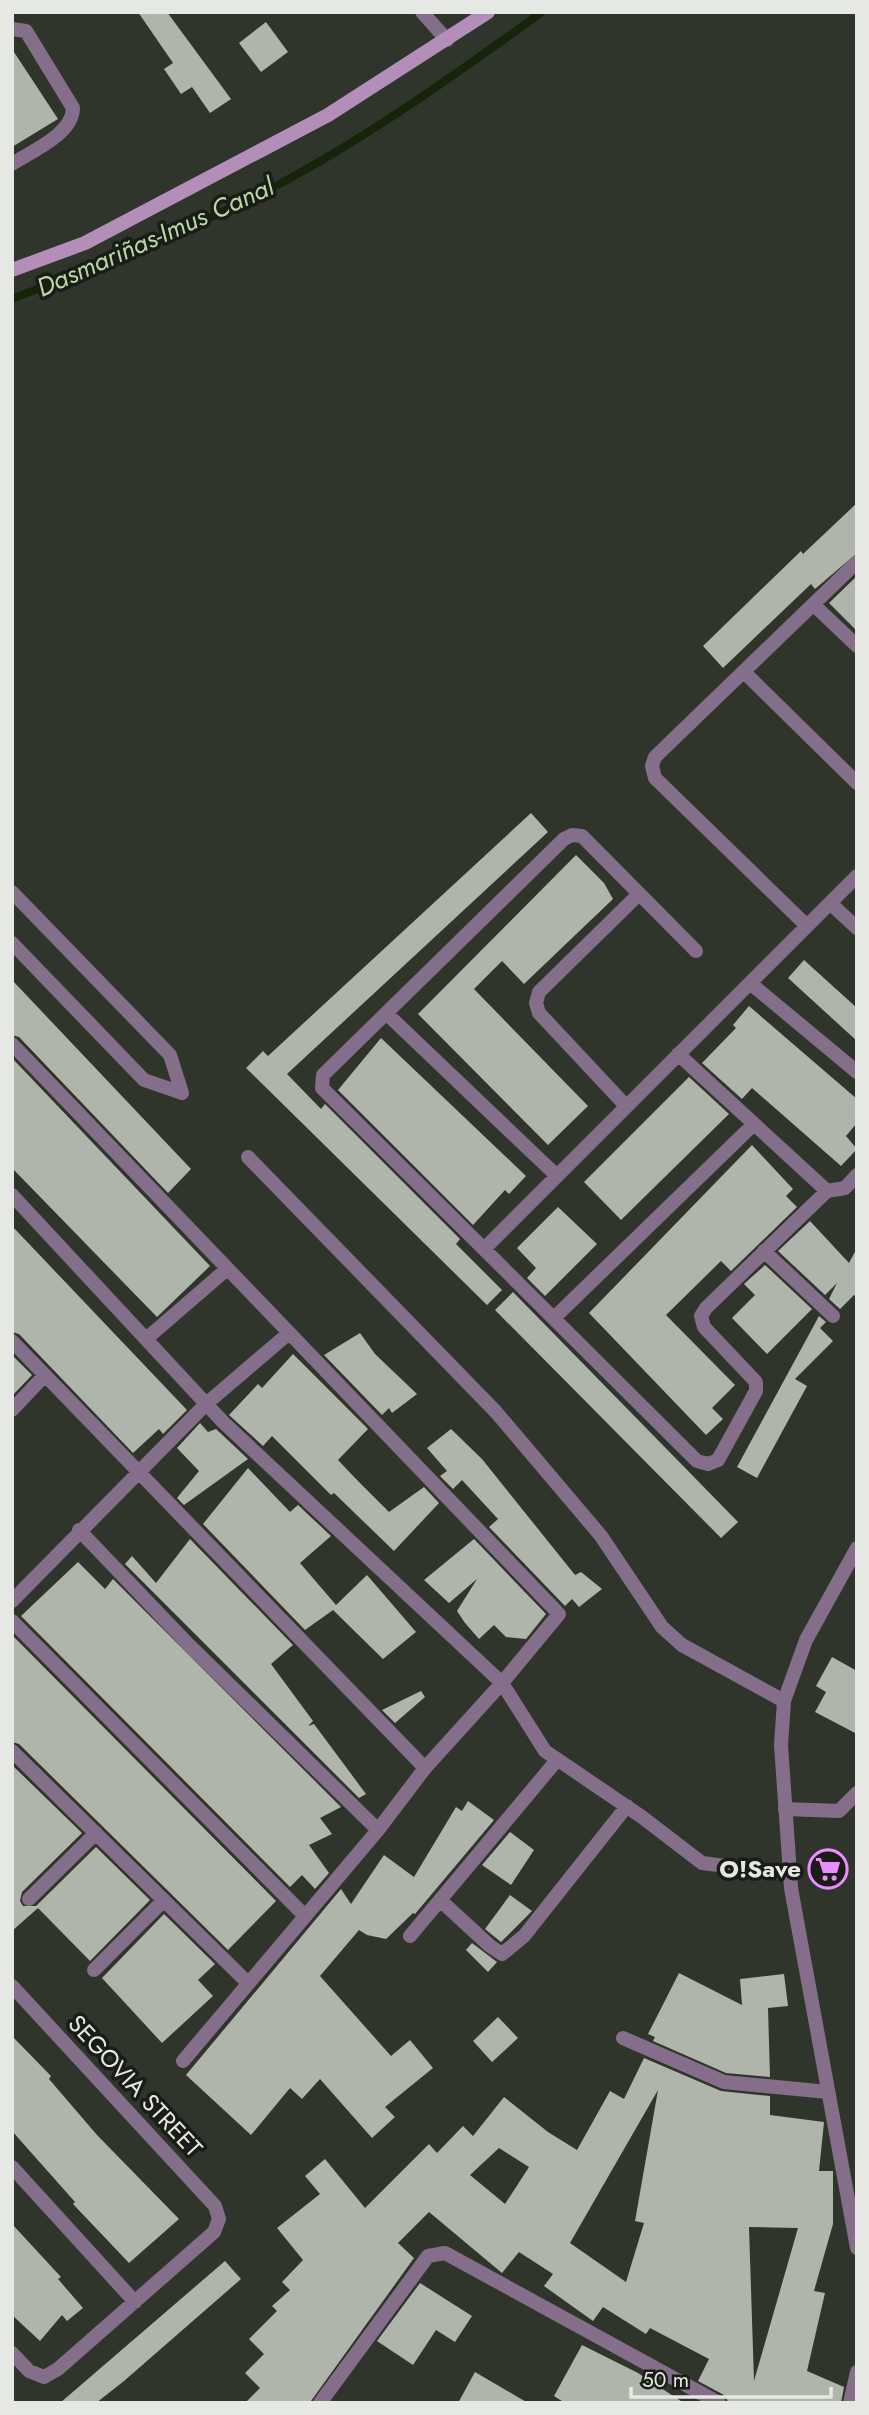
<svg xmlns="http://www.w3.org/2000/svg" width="869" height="2415" font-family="Jost,sans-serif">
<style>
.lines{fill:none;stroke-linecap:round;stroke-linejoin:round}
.stream{stroke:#16240a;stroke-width:8}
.building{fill:#afb5aa;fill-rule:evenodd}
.minor{stroke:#846e89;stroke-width:14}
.tertiary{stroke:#846e89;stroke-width:14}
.secondary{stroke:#b28eb9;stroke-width:14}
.labels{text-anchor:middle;stroke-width:7;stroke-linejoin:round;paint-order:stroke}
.poi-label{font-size:24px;font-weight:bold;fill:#e6e9e3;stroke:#1a1c18;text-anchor:end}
.street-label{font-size:24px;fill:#e6e9e3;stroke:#1a1c18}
.water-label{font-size:26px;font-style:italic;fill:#bad8a3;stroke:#1a1c18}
</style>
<rect width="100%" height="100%" fill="#30352c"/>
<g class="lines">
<path class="stream" d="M12,299C104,263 197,227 285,181C375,132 459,72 542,12"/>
</g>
<path class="building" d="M138,12H167L231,99L210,113L192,87L181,94L164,69L173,63Z
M266,22L288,52L261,72L239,43Z
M12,49L58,119L12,147Z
M857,503V553L815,589L811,584L723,668L703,646L801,551L803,554Z
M857,576V631L829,603Z
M531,813L548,832L287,1074L321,1109L325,1104L460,1239L456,1244L502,1290L487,1305L246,1068L263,1051L268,1056Z
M576,855L604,883L613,899L524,984L502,961L474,989L588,1106L548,1145L418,1014Z
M804,960L857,1008V1041L788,978Z
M12,980L191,1169L168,1193L19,1037L12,1035Z
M749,1006L857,1099V1123L846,1136L857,1149L841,1166L752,1088L742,1099L702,1063L736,1028L733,1025Z
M381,1038L526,1176L509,1194L505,1190L473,1225L338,1090Z
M12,1058L210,1266L157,1317L12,1168Z
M689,1077L729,1114L621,1220L584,1182Z
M752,1145L793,1189L786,1196L797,1207L731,1271L721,1261L666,1315L735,1385L712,1408L723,1419L706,1435L589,1313Z
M558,1207L597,1244L545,1296L527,1278L536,1268L517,1248Z
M810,1221L849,1263L857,1248V1297L854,1295L840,1309L829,1299L837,1283L825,1295L778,1251Z
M12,1226L187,1410L163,1434L159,1429L133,1453L19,1334L12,1332Z
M765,1265L812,1309L767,1354L732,1318L755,1295L744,1284Z
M513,1292L738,1522L721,1538L495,1310Z
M819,1316L826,1322L820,1328L833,1341L795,1379L807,1386L757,1478L737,1467Z
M360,1333L375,1354L417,1394L392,1413L389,1408L382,1415L324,1355Z
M293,1354L368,1429L338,1460L355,1478L389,1512L424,1487L439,1503L394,1551L334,1493L331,1495L272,1436L263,1446L229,1415L258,1384L262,1388Z
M12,1355L32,1375L12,1396Z
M200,1423L208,1432L216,1429L248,1459L184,1505L177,1498L199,1471L177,1448Z
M451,1429L482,1459L575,1575L581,1572L602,1589L579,1607L572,1599L565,1606L489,1527L498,1519L462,1480L453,1489L440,1476L447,1471L427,1448Z
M248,1468L290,1512L298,1505L331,1536L300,1563L336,1605L367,1575L416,1632L383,1659L333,1610L305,1630L203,1524Z
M190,1539L293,1645L271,1664L313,1721L308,1726L314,1724L366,1794L359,1798L125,1564L132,1556L156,1583Z
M474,1539L546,1614L526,1639L506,1637L494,1625L479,1639L465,1623L457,1611L477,1579L449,1603L424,1580Z
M78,1562L105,1589L113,1579L341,1807L320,1818L332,1834L309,1845L329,1873L315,1889L302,1875L290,1887L21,1616Z
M12,1635L276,1901L228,1950L19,1744L12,1742Z
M832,1657L857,1671V1734L815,1712L826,1692L816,1686Z
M421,1691L425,1697L395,1723L382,1710Z
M12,1765L82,1833L22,1892L20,1901L23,1906H36L96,1847L150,1900L90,1961L38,1908L12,1931Z
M468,1801L494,1820L415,1914L413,1913L386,1939L367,1935L359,1930L320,1976L391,2056L410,2040L433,2068L385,2107L395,2117L372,2138L320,2079L302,2099L290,2088L251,2135L186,2075L341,1889L351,1904L384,1855L414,1877L456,1807L462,1811Z
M510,1832L534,1850L511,1885L482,1865Z
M510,1895L532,1911L501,1942L485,1929Z
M164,1914L215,1964L198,1980L213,1996L162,2043L102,1978Z
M472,1943L497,1962L488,1972L466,1950Z
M679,1973L742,2005L740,1979L784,1974L788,2006L768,2008L770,2077L726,2073L653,2041L655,2037L648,2034Z
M498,2017L518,2038L492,2062L473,2041Z
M12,2036L51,2076L49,2079L97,2135L179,2219L129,2263L73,2204L75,2202L12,2131Z
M644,2058L721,2091L770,2096V2115L824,2122L819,2171H833V2224L814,2291L825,2293L807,2371L844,2387L841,2403H729L724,2395L698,2381L709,2359L650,2328L646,2334L603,2307L593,2321L544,2286L553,2274L519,2252L502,2273L429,2212L398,2243L414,2258L311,2401L245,2403L260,2388L245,2373L264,2354L249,2339L277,2311L272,2306L290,2290L282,2282L303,2260L277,2228L320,2194L305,2176L325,2159L365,2208L429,2144L437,2153L463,2126L473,2136L504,2097L548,2132L577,2150L610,2091L624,2099ZM658,2090L635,2221L644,2223L626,2282L570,2243ZM499,2148L529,2167L505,2204L470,2175ZM749,2227L798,2228L754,2381Z
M12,2224L61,2277L58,2279L83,2308L67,2321L62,2315L40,2341L12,2315Z
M225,2261L241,2279L124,2381L96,2403H60Z
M420,2283L472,2316L455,2342L436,2330L413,2365L377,2341Z
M582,2345L638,2373L684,2403H565L554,2396Z
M475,2372L528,2403H458Z"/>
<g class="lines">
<path class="minor" d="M422,12L447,40
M12,29L26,31L73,108C73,134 32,151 12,164
M814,605L857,646
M745,673L857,783
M830,903L857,928
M807,926L655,778L652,766L655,757L857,562
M696,951L582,836L572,835L564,839L323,1075L322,1088L697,1461L708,1464L718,1460L756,1391V1382L704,1327L701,1316L706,1308L827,1191L845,1188L857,1175
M750,983L857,876
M387,1014L557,1176
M12,1044L559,1614L502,1683L425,1768L378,1830L183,2061
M678,1054L827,1191
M626,1106L539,1013L536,1003L539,992L639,894
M248,1157L496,1412L601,1536L662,1627L682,1645L784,1701
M12,1195L223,1422L502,1683L545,1751L642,1817L702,1863L790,1874
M485,1248L750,983L857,1072
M764,1251L833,1316
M555,1317L754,1124
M146,1339L227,1269
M12,1341L425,1768
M12,1410L45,1375
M79,1530L189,1645L378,1830
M12,1601L206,1404L289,1333
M12,1621L305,1916
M12,1751L248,1983
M785,1809L839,1811L857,1793
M29,1899L96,1833
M440,1900L490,1946L502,1954L524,1936L627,1806
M410,1936L557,1760
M94,1970L164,1900
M12,1986L215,2206L219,2219L214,2232L58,2369L44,2377L29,2371L12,2353
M623,2038L724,2082L828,2092
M12,2167L135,2302
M320,2403L428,2256L445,2253L719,2403"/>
<path class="tertiary" d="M12,892L170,1055L182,1093
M12,943L144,1080L182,1093
M857,1548L806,1640L784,1701L781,1745L791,1888L857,2248
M850,2403L857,2372"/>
<path class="secondary" d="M12,270L85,243L328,115L488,12"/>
</g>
<defs>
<g id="supermarket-ring" transform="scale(2.0125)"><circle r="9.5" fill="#1a1c18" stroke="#ea8dfd" stroke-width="1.5"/><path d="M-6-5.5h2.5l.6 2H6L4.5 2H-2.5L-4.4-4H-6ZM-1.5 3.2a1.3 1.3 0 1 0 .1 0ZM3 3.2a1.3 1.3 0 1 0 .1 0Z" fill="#ea8dfd"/></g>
</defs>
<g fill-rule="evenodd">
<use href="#supermarket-ring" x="828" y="1869"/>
</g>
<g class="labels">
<g class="poi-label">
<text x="801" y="1877">O!Save</text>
</g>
<g class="street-label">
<text transform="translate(135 2086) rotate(47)" y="8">SEGOVIA STREET</text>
</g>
<g class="water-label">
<text transform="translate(155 237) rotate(-24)" y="9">Dasmariñas-Imus Canal</text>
</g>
</g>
<rect width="869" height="2415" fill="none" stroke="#e6e9e3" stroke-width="28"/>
<path d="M631 2387v10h200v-10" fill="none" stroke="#e6e9e3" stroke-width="3.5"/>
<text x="642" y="2387" font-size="21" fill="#e6e9e3" stroke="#1a1c18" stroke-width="5" paint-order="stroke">50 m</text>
</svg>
